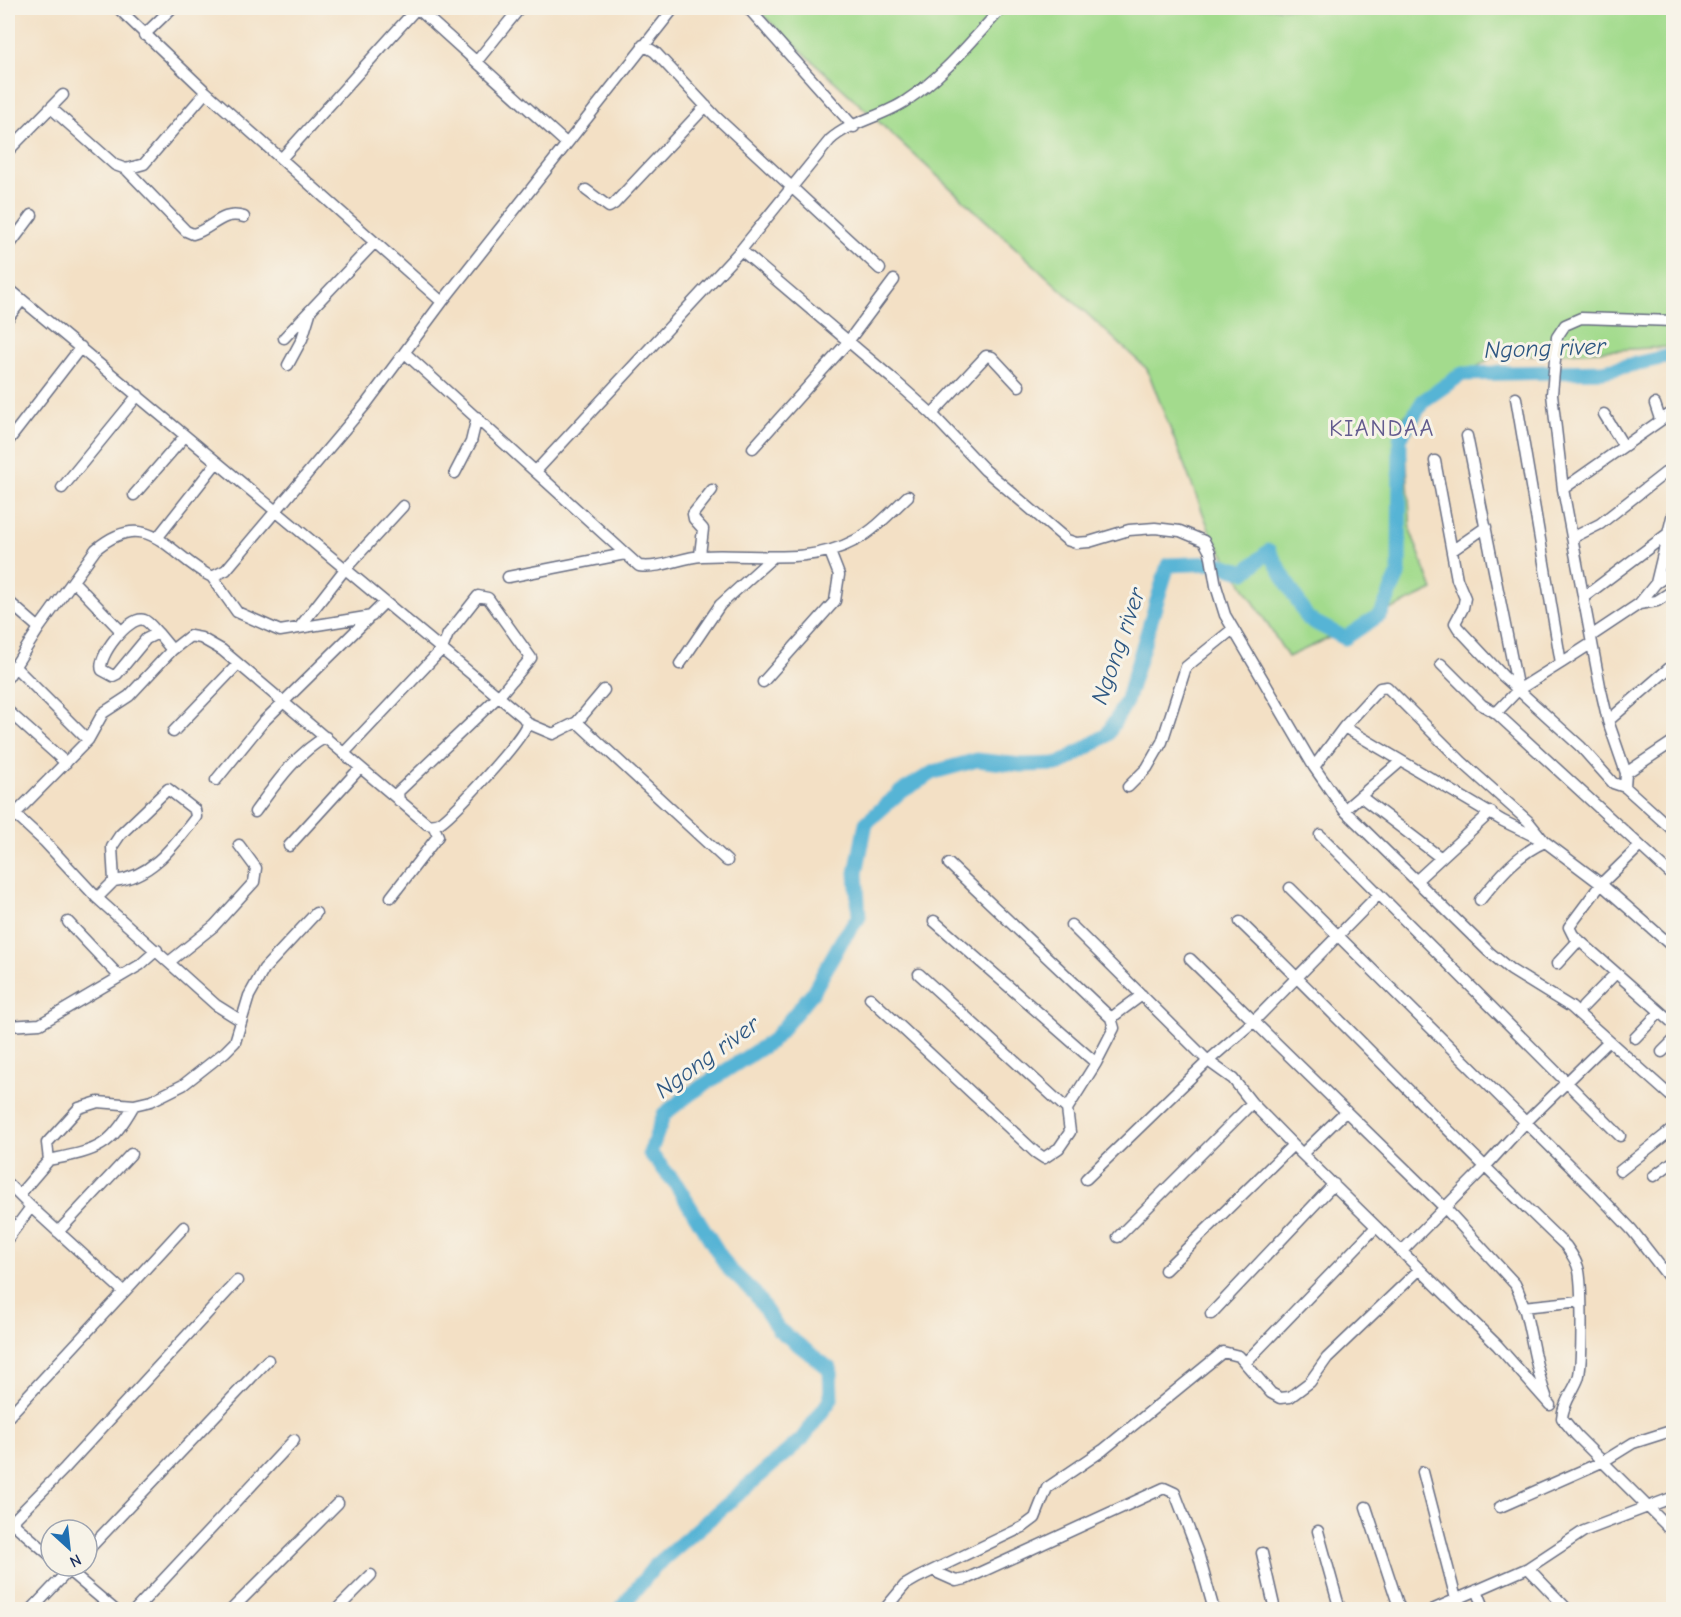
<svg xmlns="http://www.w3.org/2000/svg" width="1681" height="1617" font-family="'Comic Neue',sans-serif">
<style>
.green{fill:#a3db8d;stroke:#5f8576;stroke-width:1.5}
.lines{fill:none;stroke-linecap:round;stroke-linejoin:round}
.river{stroke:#57b4d5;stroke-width:15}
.minor-casing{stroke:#676d82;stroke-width:13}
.minor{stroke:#fff;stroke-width:10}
.labels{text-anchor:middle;stroke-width:6;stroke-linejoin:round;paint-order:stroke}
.water-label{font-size:24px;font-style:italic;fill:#2d5782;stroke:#f7f3e8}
.neighbourhood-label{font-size:24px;letter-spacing:1.5px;fill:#625b8e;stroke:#f7f3e8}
</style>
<rect width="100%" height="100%" fill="#f7f3e8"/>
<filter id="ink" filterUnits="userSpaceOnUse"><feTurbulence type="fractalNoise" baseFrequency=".0167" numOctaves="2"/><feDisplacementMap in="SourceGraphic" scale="12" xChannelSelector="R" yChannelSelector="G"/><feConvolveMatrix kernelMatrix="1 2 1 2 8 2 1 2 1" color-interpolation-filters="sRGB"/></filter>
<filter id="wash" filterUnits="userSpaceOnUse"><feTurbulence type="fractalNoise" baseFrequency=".008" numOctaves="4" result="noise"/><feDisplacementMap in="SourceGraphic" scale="24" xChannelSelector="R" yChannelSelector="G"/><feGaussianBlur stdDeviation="1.35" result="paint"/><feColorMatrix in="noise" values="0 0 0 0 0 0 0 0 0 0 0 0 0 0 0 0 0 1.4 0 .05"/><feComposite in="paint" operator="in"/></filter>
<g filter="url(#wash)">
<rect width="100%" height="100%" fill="#f3e0c5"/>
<path class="green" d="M755,8H1673V343L1667,347L1492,357L1404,416L1411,532L1433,590L1288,657L1211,534L1147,369Z"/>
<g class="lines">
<path class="river" d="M620,1610L654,1567L802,1439L831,1399L830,1369L778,1329L755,1294L728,1268L676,1184L650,1153L664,1114L690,1094L773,1040L813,992L842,940L859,917L856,873L866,823L899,793L934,772L977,760L1021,765L1060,764L1107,735L1126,702L1168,565L1215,563L1245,572L1269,551L1308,619L1345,638L1381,614L1399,573L1400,438L1423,401L1462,374L1604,371L1674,355"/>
</g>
</g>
<g filter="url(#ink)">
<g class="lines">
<g class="minor-casing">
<path id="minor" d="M118,8L206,92L442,302
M417,8L566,143
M748,8L854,127
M144,35L172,8
M643,45L655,52L715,116L880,269
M477,61L520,8
M51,108L115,165L126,169L144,164L206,92
M8,151L63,95
M281,159L417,8
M126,169L186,231L193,234C213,229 221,210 244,217
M586,190L609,207L614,204L706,106
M8,247L32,215
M741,250L895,381L932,414L985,470L1067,540L1076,543L1089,542L1129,530L1155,528L1180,531L1204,541L1210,552L1216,586L1225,615L1314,767L1344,810L1489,952L1511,970L1571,1007L1674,1099
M8,288L523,717L527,723C525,737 455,812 441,822C436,825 432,825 427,824L222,650L201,638L190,636L172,650L129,696L103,713L88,740L15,814
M8,318L22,300
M284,338L375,242
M405,353L639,566C661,569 681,557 702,556C754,553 808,566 856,540C875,530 892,511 908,496
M288,365L302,339L310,313
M1655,404L1660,419
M932,414L986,356L992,357L1019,386
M1604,414L1623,445
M1467,436L1518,690
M9,440L81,347
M753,448L847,343L894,280
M1435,461L1457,579L1465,598L1463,608L1455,623L1458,628L1503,676L1581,747L1613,783L1625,787L1674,831
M536,471L741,250L830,140C849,122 885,116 907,100C944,76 972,40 1002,8
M455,473L471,442L477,417
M62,488L138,395
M1563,489L1674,411
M134,495L185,436
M158,537L217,462
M1572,538L1600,524L1674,466
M1453,550L1486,527
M700,555L703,529L694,519L693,514L712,490
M212,577L237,612L280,631L372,616
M508,577L625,554
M73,581L121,631
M1656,583L1674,509
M1584,597L1674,529
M8,601L39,628
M1639,604L1657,601L1674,590
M299,628L345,569L403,506
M158,633L146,639L117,674L113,676L102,670C96,658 129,615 144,620C149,622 154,629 158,633L172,650
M1591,636L1639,604L1656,583L1674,571
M1561,663L1592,643
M680,664L720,605L773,557
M1441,664L1482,705L1496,713L1674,877
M14,666L88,740
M8,677L39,628L96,549C149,505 169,556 212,577L226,570L366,404L442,302L674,8
M763,682L835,601L839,575L830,552
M8,711L66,763
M1496,713L1518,690L1561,663L1516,398
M1608,721L1674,664
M577,722L604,690
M527,723L553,734L577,722L727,861
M1344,727L1503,821L1544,841
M173,732L238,664
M344,753L442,649L448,634L478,596L488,598L531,658L499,696L398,792L399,801
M1314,767L1344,727L1380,688L1387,687L1462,762L1528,821L1544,841L1601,884L1674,948
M1626,773L1674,741
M216,780L263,722L385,602
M1128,787L1147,768L1162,742L1186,667L1233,629
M1625,787L1626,773L1608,721L1600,686L1563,489L1552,394L1557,337L1565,325L1581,318L1674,321
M168,789L195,810L196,817C174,845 152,877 114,881L112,847L120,835Z
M1360,796L1441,858
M8,808L45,842L97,898L216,1005L240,1020
M1344,810L1401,761
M255,812C274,786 296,753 326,737
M1320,835L1620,1136
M289,846L360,768
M1640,846L1601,884L1569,927L1573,935L1674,1024
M949,864L1111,1018
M1418,879L1491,812
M1290,888L1594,1190L1632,1230L1674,1284
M391,897L438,836L433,825
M97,898L114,881
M1480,900C1499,877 1517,854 1545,842
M934,921L1096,1063
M68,922L119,976
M1240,922C1350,1028 1455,1140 1566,1246C1571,1253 1577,1261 1579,1271C1582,1287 1583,1364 1578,1379C1573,1392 1563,1403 1562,1418L1576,1435L1674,1533
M1071,925L1208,1061L1233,1079L1252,1103L1302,1154L1497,1345L1550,1405
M1190,959L1446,1209L1515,1284C1531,1315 1532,1361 1546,1396
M169,962L214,926L254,882L256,868L239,845
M1557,964L1579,940
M919,974L1067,1109
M870,998L1035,1152L1044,1158L1059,1148L1070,1132L1067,1109L1096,1063L1114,1028L1111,1018L1142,995
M1583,1007L1616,973
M8,1026L40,1024L140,965L157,950
M1635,1038L1660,1012
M1662,1052L1674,1040
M1302,1154L1346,1111
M49,1160C97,1150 109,1149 134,1105
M1620,1171L1674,1128
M1654,1176L1674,1161
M1086,1179L1208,1061L1254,1021L1378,895
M8,1184L31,1207L8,1238
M19,1195L49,1160L47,1143L79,1108L98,1102L134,1105L151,1101L183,1085L225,1052L235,1042L249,996L264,969L316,913
M58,1232L131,1154
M1118,1237L1252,1103
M1402,1251L1484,1168L1525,1123L1609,1041
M1165,1270L1293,1145
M124,1292L184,1227
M1523,1307L1581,1301
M1211,1314L1334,1184
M1245,1363L1376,1227
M8,1417L124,1292L31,1207
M1423,1472L1456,1599
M1366,1507L1400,1610
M1500,1507L1604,1461L1633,1443L1674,1430
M8,1519L51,1556
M8,1526L65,1468L237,1281
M1318,1531L1340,1610
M87,1551L268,1360
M1262,1553L1275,1610
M63,1566L115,1610
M1528,1568L1568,1610
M938,1573L956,1581L966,1579L1164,1488L1175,1493L1198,1553L1214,1610
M1477,1590L1485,1610
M31,1610L73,1566
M135,1610L294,1440
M231,1610L338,1503
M336,1610L371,1575
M884,1610L905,1585L917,1578L1023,1527L1035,1518L1047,1488L1103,1450L1223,1352L1239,1356L1271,1393L1280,1398L1290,1397L1310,1382L1327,1358L1419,1270
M1432,1610L1528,1568L1584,1531L1674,1497"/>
</g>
<use href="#minor" class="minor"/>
</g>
</g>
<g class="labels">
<g class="water-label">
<text transform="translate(1545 348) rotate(-2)" y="8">Ngong river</text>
<text transform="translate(1118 646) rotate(-71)" y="8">Ngong river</text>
<text transform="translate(707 1057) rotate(-36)" y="8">Ngong river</text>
</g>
<g class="neighbourhood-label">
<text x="1382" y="436">KIANDAA</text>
</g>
</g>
<rect width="1681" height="1617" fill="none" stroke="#f7f3e8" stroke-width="30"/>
<g transform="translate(69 1548) rotate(153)"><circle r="28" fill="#f7f3e8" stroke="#9fa5b1" stroke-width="1.5"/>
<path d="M0-4.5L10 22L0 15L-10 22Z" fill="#1f6fb2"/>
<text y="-9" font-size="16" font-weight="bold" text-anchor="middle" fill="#1b2f5e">N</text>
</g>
</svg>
